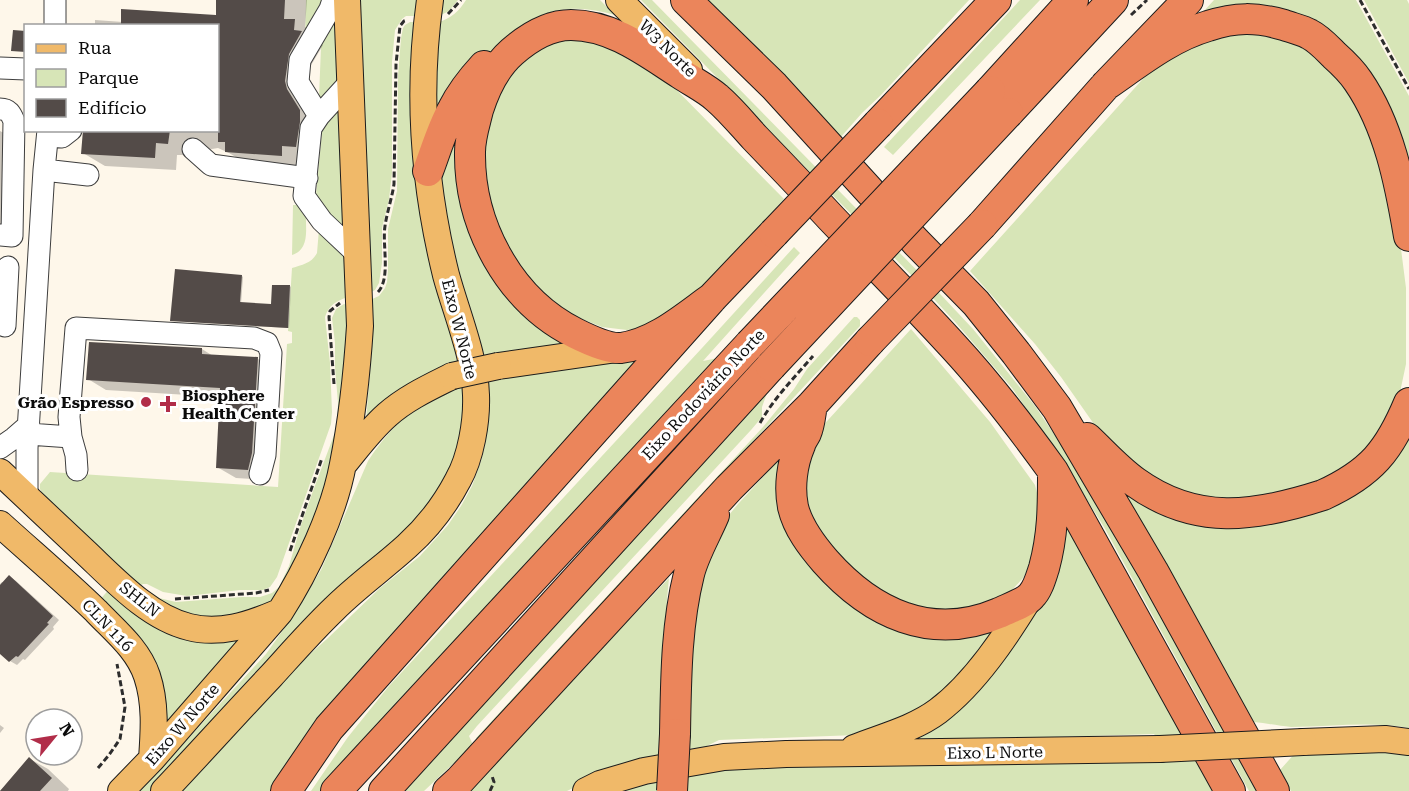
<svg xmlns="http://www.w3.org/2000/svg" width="1409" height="791" font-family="'Roboto Serif',serif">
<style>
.green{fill:#d7e5b7}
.shadow{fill:#0003}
.building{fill:#534b48}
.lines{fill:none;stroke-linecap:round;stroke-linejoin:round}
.minor-casing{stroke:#3e3e3e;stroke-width:23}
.major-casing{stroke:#1c1c1c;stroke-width:28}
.highway-casing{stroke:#1c1c1c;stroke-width:32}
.path{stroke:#2d2d2d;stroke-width:3;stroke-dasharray:6 3;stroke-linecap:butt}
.minor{stroke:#fff;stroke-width:21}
.major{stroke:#f0b969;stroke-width:26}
.highway{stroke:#eb855b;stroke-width:30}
.major-bridge-casing{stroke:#1c1c1c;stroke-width:28;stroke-linecap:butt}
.highway-bridge-casing{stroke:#1c1c1c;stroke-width:32;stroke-linecap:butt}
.major-bridge{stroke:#f0b969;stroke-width:26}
.highway-bridge{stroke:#eb855b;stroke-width:30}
.poi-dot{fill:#b12d49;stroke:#fff;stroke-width:2}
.labels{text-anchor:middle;stroke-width:6;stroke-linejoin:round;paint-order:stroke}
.street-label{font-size:16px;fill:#0b0b0b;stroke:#fff}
.poi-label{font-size:16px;font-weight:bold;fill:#0b0b0b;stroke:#fff;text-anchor:start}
</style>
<rect width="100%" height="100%" fill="#fef7ea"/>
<path class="green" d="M306,0H328L305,42Z
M358,0H419L417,16H406L402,19L395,30L392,62V173L389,199L382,228V263L379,283L375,290L369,293Z
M441,0H458L449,11L439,16Z
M466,0H600L615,15C600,11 585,8 569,9C507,13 469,81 436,125L438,22C451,19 459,11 466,0Z
M641,0H652L943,297L973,329L1035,406L1089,486L1258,791H1249L1104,527L1066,466L1012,388L956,323L919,283Z
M704,0H969L881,95L862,113L840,138Z
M1020,0H1040L893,155L884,147Z
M1214,0H1356L1409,96V182L1363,67L1203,12Z
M1364,0H1407L1409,4V83Z
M337,8L340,83L323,102L319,97L321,47H314Z
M410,22H416L456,358L458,363L366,421L371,360L370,300L379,296L385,288L387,282L388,270V229L397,191L398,76L401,38L403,28L405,25Z
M1245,28L1303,43L1355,98L1377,152L1400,241L1406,288V364L1399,397L1366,455L1330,480L1249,500L1199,498L1153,481L1096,427L1061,377L1035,344L970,271L1159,61L1174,49Z
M575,32L656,69L784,199L699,294L656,326L627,330L602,327L572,315L547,296L532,281L514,258L499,232L490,207L482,162L493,99L517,57Z
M340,103L346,233L318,202L316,195L322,131L328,119Z
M454,124L468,213L584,344L522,353L481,356L452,249L441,175Z
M293,205H300L306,210C305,227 311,249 292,255Z
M319,229L345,256L348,297C336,301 329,305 325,317L330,363L332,412L331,424L277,577L270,587L263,590H240L187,596L163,592L147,584H143L138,587L45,499L40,489V484L50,472L278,487L287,344L292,343V332L288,331L292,268C302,265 312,263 317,253Z
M794,247L800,253L703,361L723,357L321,791H311L348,737L389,686L702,348Z
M344,304L348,305L351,344L333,474L297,567L273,600L252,613L225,620L173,612L145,590L159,598L176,602L242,597H260L272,593L279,587L289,566L300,528L313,491L337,427L338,403L335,367V343L332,318L336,309Z
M854,317H857L860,320V326L477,739L476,738L763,427L794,389L807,369Z
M911,329L990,422L1035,485L1040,504L1041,520L1029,568L1023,578L1012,590L994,602L940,613L899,601L866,584L808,524L804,458L818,431Z
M648,348L274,791H177L291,671L328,638L380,588L420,556L448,525L461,506L472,486L481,461L485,444L487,417L488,377L578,368L599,364Z
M464,383L466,413L460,452L438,501L250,681L151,791H140L266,654L293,616L321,570L368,461C385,435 406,411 434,396C443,391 454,387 464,383Z
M767,393L762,407V417L751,430L477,726L469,736L473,745L424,791H400Z
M1409,429V728C1370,721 1331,727 1291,727C1279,726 1266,723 1254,722L1120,484L1293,516Z
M778,461L779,501L838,592L1002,621L956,683L921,715L857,735L719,740L703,748L688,749L661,754L601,774L567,791H466L669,578L667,599L662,736L687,612L720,526L738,504Z
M1063,513L1217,791H682V778L730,767L771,768L1169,753L1154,734L896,742L954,707Z
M112,586L151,619L247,633L157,739L161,717L97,603Z
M1409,750V791H1291L1280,770L1297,751Z
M661,781L660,791H620L628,787Z"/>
<path class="shadow" d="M228,0H307L305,27L316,33V40L323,45L310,67L307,94L322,123L318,158L303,167L248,164L229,153L218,148L212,149L207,151L190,155H177L176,170L105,166L83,153L85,130H218V26H95V20L123,22L227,17Z
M0,131L8,135L3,225L0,224Z
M242,276L243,277L241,304L273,306L290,286L291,287L289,328L173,321Z
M202,349L213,356L258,359L276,370L266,480L236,478L217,467L221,397L106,390L88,379Z
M10,577L16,581L59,620L53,627L54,629L25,660L23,659L17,665L10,661L0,652V584L2,582L4,583Z
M0,725L4,728L0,733Z
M30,759L48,769L69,789L68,791H0Z"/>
<path class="building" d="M216,0H285L284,19H295L294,30L302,31L289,54L285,81L287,89L300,110V122L296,147L282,146V156L225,152V142H218V26H121V9L216,15Z
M13,30L26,31V52L11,51Z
M83,130H170L168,144L156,143L155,158L81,154Z
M175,269L242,275L240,302L271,304L272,285H290L288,328L170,321Z
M89,342L202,348V354L258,357L252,453L248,470L216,468L220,388L86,380Z
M9,575L53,616L47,623L49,624L18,657L16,656L9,662L0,654V585Z
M29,757L52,778L40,791H0Z"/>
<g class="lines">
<g class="minor-casing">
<path id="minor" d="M55,26V0
M0,68L26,69
M350,82L319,116L311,128L304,196L322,221L357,254
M0,109C9,109 11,114 14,121L12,236L0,235
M319,116L298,82L300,60L330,9L333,0
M48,136L62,137L71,130
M193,149L211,165L307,178
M44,170L88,175
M5,326L8,267
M28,434L71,437
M0,448L14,438L29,425
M77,470L76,455L71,437L69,417L76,328L254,338L267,343L271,353L265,455L260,474
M27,497V448L44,170L48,130"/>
</g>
<g class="major-casing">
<path id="major" d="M619,0L689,70
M498,366L617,349
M343,465C357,448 370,430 387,415C406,398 430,387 452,376
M0,472C28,498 55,524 83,550C113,578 148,617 189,627C219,635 249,625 277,613
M0,524C32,553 65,581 96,611C115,631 138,649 147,676C156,703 154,731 152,759
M1303,742L1385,739L1409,742
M854,748C882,737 914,729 938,711C975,683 1006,636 1030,597
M121,791L152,759L280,612C307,570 334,513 343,464C352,419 357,372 360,326L347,0
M164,791C200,753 235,714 271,676C292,653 312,630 334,609C357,586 384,567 407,546C427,528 446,503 458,480C471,457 477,421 476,395C475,357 456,312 446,275C424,186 417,91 430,0
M586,791L600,784L644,771L724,757L786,754L1160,749"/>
</g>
<g class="highway-casing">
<path id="highway" d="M686,0L774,86L916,242L976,303L1016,353L1057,408L1153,571L1274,791
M1106,85C1138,63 1170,37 1208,26C1236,17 1256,17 1284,25C1292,28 1302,30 1309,34C1319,39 1326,47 1334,55C1343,63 1352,72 1358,81C1389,126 1400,183 1409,236
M990,91L1073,0
M1008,113L1113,0
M878,124L996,0
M428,171C436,150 442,128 453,109C461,93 472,79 484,66
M982,225L1106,85L1188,0
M712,298C684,318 656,343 621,348C609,349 587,339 575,333C509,300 469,225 470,152C470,137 475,123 478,110C485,88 495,67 512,52C528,38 549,25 571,25C613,25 648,53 681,74C693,82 707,89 717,98C731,110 743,125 755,138C781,165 806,191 831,218C872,261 914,303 954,347C990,386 1022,428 1053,471L1230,791
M811,411C810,418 809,426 806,433C804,437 801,441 800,445C792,464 789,487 793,507C798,528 812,546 825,561C871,613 931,642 999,613C1007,609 1025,603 1031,596C1038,589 1041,577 1044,568C1053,535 1053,507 1053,473
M1087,438C1103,453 1117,469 1135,482C1196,526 1255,517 1323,495C1371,473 1389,451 1409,403
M675,734C676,680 676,626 689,574C694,554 706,534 714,515
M286,791L329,728L712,298L774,233
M336,791L750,344
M384,791L771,366
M448,791L460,780L729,488L812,405L870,341"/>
</g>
<path class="path" d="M1360,0L1409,89
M448,14L461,0
M1131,15L1147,0
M378,292C391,278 382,245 385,226C387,212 392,198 394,184L396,64L400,26L404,21L407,20
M334,384L329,317L330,311L340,303
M760,423C774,398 794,378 813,356
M290,551L322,458
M175,599L256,593L269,590
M98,768L109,755L120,739L125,707L117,664
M490,791L494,782L492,776"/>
<use href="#minor" class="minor"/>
<use href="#major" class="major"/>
<use href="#highway" class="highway"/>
<g class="major-bridge-casing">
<path id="major-bridge" d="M452,376L498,366
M1160,749L1303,742"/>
</g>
<g class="highway-bridge-casing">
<path id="highway-bridge" d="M774,233L878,124
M870,341L982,225
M750,344L990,91
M771,366L1008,113
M672,791L675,734"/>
</g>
<use href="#major-bridge" class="major-bridge"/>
<use href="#highway-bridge" class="highway-bridge"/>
</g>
<g class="poi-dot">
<circle cx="146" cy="402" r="6"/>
<path d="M165 395h6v6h6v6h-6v6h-6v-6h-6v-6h6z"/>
</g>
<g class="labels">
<g class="street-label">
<text transform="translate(668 48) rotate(45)" y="6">W3 Norte</text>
<text transform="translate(460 329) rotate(76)" y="6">Eixo W Norte</text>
<text transform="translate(703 394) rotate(-47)" y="6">Eixo Rodoviário Norte</text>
<text transform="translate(140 599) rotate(38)" y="6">SHLN</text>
<text transform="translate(108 625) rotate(46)" y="6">CLN 116</text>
<text transform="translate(182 724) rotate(-49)" y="6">Eixo W Norte</text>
<text transform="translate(995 752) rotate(-1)" y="6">Eixo L Norte</text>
</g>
<g class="poi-label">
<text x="182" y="401">Biosphere<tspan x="182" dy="18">Health Center</tspan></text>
<text x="134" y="408" text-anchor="end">Grão Espresso</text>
</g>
</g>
<rect x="24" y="24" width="195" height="108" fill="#ffffff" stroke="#9d9d9d" stroke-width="1.5"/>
<rect x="36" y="44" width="30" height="9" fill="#f0b969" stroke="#9d9d9d" stroke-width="1.5"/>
<text x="78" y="54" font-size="18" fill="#0b0b0b">Rua</text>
<rect x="36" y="69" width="30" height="18" fill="#d7e5b7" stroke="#9d9d9d" stroke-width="1.5"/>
<text x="78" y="84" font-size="18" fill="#0b0b0b">Parque</text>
<rect x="36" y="99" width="30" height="18" fill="#534b48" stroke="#9d9d9d" stroke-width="1.5"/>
<text x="78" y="114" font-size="18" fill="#0b0b0b">Edifício</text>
<g transform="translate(54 737) rotate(60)"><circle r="28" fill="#ffffff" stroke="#9d9d9d" stroke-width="1.5"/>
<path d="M0-4.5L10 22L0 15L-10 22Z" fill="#b12d49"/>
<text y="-9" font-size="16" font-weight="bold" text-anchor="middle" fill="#0b0b0b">N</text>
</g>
</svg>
